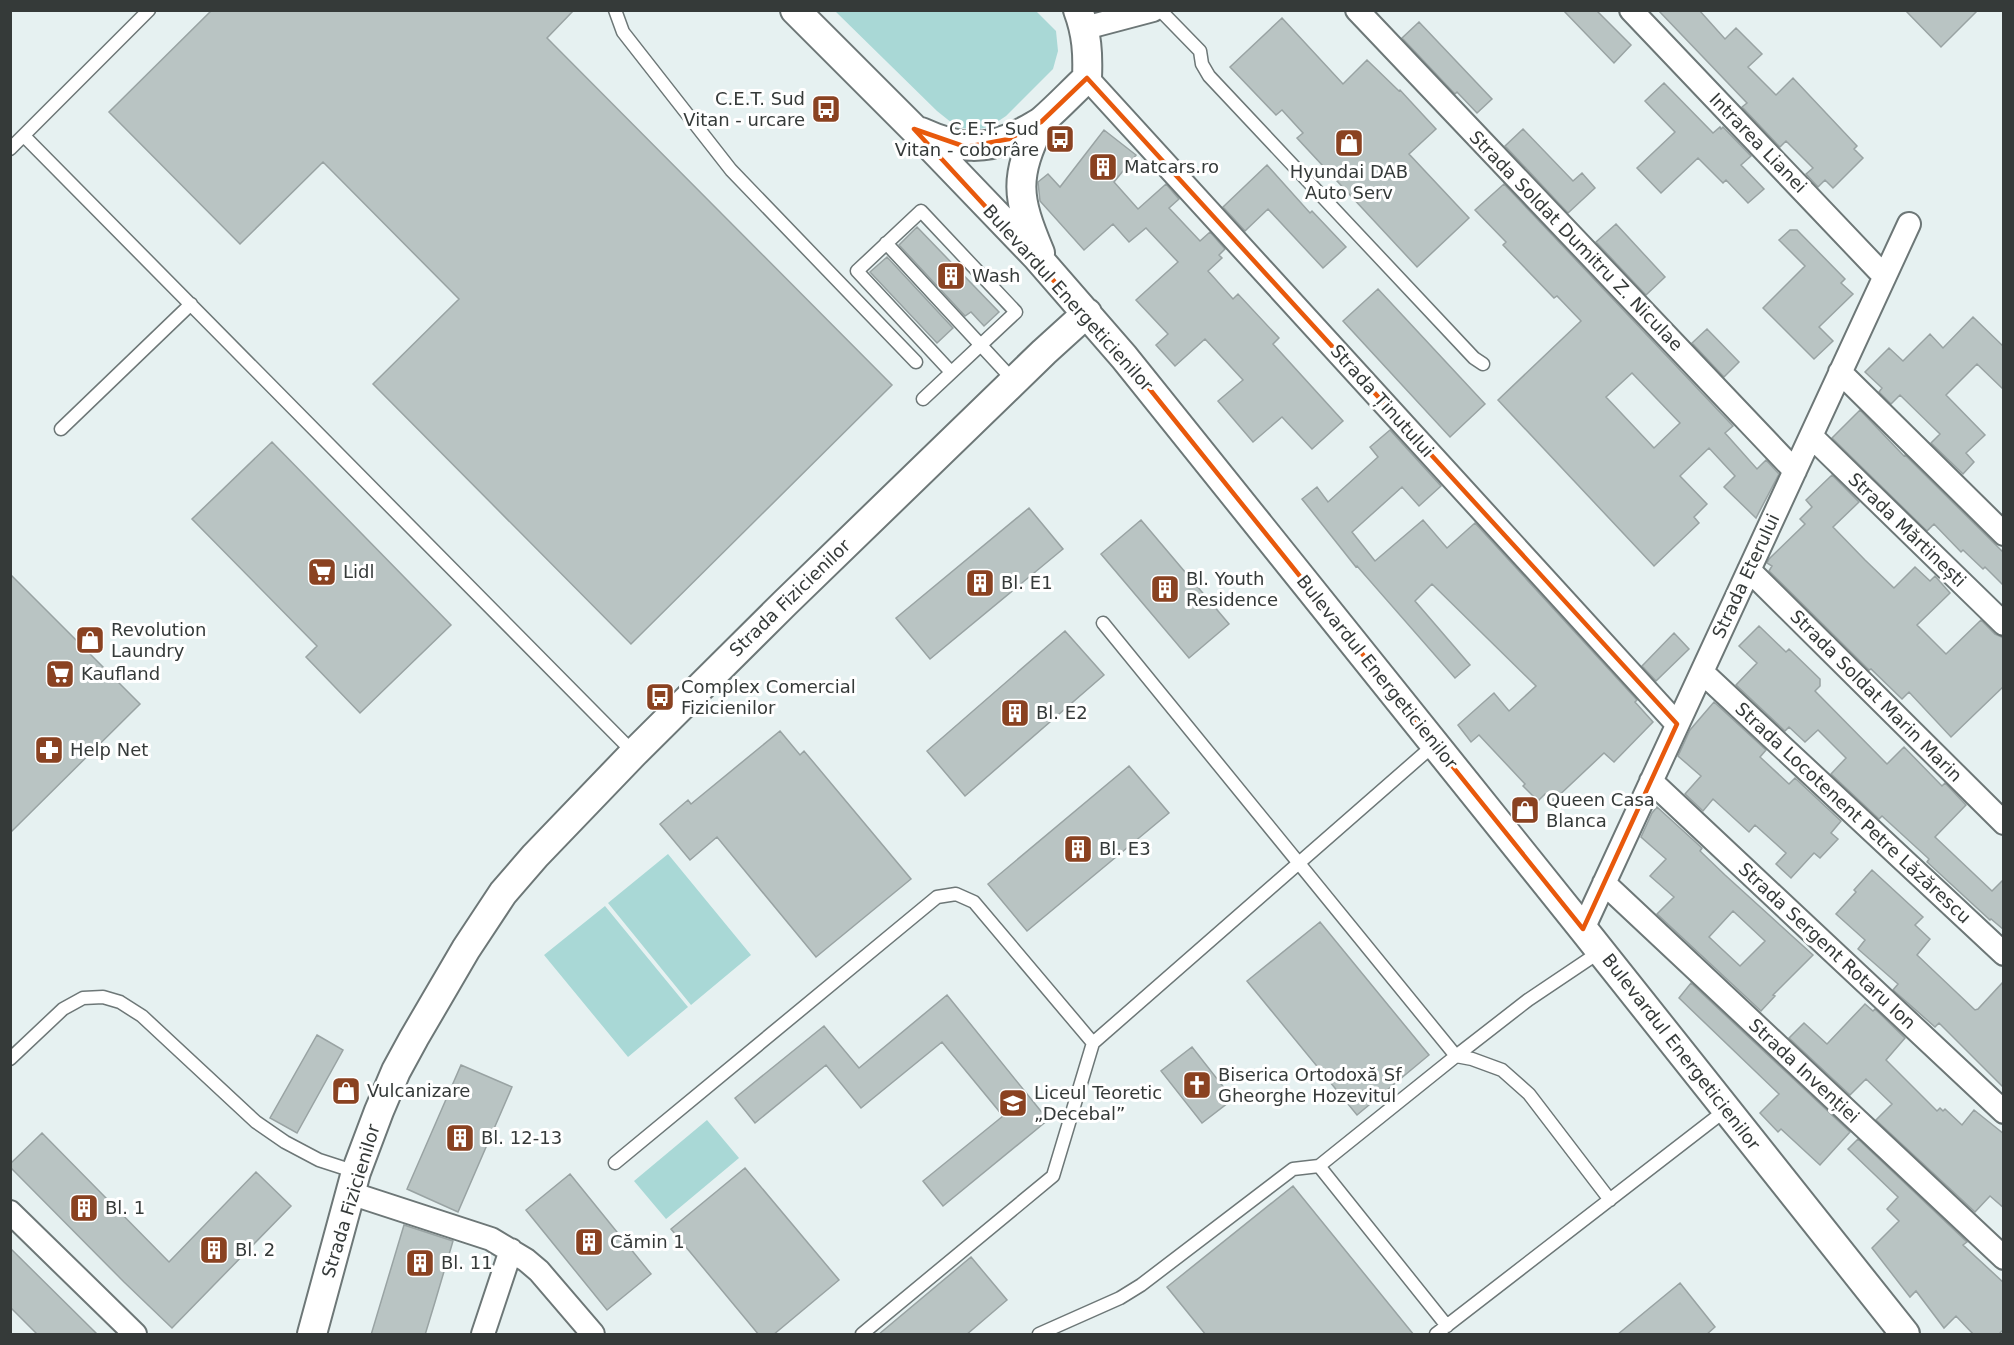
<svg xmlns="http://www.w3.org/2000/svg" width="2014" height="1345" font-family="'DejaVu Sans',sans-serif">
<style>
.green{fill:#a9d8d6}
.building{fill:#b9c4c3;stroke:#99a3a3;stroke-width:1.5;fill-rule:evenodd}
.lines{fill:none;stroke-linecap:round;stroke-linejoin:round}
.service-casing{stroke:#6d7777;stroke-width:15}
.minor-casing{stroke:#6d7777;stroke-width:26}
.tertiary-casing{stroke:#6d7777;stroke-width:32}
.service{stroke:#fff;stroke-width:12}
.minor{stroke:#fff;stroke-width:22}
.tertiary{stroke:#fff;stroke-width:28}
.marked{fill:none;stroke:#e8590c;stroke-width:4.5;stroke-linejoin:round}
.labels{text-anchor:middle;stroke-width:6;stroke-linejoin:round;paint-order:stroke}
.poi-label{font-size:18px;fill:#353a39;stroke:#fff;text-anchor:start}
.street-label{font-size:18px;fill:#353a39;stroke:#fff}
</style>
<rect width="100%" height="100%" fill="#e6f1f1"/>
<path class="green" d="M835,11H1036L1056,31L1058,51L1053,69L1006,116L991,126L976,130L957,127L937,111Z
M668,854L751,955L691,1005L608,903Z
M605,906L688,1007L628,1057L544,955Z
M707,1120L739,1158L666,1219L634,1181Z"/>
<path class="building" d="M212,10H574L547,38L892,385L631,644L373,384L459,299L323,162L240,244L109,112Z
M1563,10H1596L1631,45L1614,63Z
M1658,10H1699L1725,39L1736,28L1762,54L1748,67L1776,95L1793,78L1857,146L1854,149L1863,158L1833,188L1825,180L1818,187L1806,174L1813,168L1786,141L1780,147L1777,144L1742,107L1747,103Z
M1905,10H1978L1941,47Z
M1282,18L1343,84L1367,60L1399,91L1400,90L1436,129L1409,154L1469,218L1417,267L1297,138L1303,133L1282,110L1276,115L1230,67Z
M1419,22L1492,99L1477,113L1457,92L1455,94L1402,38Z
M1664,83L1713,133L1720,127L1721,129L1723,127L1751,156L1741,165L1764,189L1748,203L1726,180L1723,183L1698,158L1661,193L1637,168L1675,132L1645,101Z
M1523,129L1573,181L1582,173L1595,188L1568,213L1505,146Z
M1104,130L1136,155L1114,182L1138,209L1166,184L1179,199L1169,208L1200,241L1210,232L1225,249L1219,255L1222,258L1208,271L1233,299L1238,294L1279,338L1273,344L1343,421L1312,449L1282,417L1253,442L1218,401L1243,380L1205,339L1175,366L1156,345L1168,334L1136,300L1178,262L1146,228L1129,242L1113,224L1084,250L1040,201L1038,182L1048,174L1060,187Z
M1267,165L1310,213L1312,211L1346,247L1323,268L1268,209L1245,231L1223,207Z
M1504,184L1733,426L1725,433L1757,469L1766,460L1779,474L1756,518L1724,487L1735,476L1709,448L1680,476L1707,504L1694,517L1699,523L1654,566L1498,400L1581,321L1557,296L1554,298L1503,245L1506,242L1475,210ZM1632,373L1680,423L1654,448L1606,397Z
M1616,224L1665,277L1646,295L1596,242Z
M917,227L999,312L984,326L971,312L965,316L899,245Z
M1790,230H1797L1845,279L1841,283L1853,294L1819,327L1833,341L1814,359L1763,308L1805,266L1779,240Z
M887,257L953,328L937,343L870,272Z
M1378,289L1485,404L1450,437L1343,321Z
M1973,317L2004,347V390L1977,364L1946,395L1985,435L1966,453L1974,462L1963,474L1931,443L1940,434L1900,395L1891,404L1879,392L1882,388L1865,372L1889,348L1903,361L1930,334L1943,348Z
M1707,329L1739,362L1724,377L1692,343Z
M1860,410L1904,456L1905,455L2004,553V586L1985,567L1983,569L1963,550L1961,552L1934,524L1927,531L1832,438Z
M1390,430L1441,486L1419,506L1402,487L1352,532L1375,561L1423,520L1447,548L1475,523L1637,700L1635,702L1653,722L1614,762L1604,753L1552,802L1545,794L1538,801L1523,786L1525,784L1479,735L1471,742L1458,725L1494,693L1509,711L1536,686L1432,584L1415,601L1470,665L1455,678L1357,566L1356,567L1302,499L1317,487L1328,502L1378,457L1370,447Z
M272,442L451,625L360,713L306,657L317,646L192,519Z
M1832,475L1859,502L1833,527L1865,560L1894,588L1915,567L1930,581L1935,576L1950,593L1917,625L1946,654L1981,620L1995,634L2004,638V686L1951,737L1909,692L1902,699L1871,669L1869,670L1769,571L1772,566L1767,563L1769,559L1805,524L1800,519L1812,507L1806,500Z
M1029,508L1063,549L930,659L896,618Z
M1141,520L1229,624L1189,658L1101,554Z
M10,574L140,704L10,833Z
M1759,626L1786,652L1789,649L1820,679V686L1815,691L1887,764L1904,747L1942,786L1945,783L1966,805L1935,837L1992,891L2004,879V930L1991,919L1990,920L1927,862L1929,859L1882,816L1879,819L1831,774L1846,758L1818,730L1805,742L1789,727L1785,731L1736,685L1757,663L1739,646Z
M1065,631L1104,675L965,796L927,751Z
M1674,633L1689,649L1656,681L1642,666Z
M1714,702L1766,750L1760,757L1789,784L1795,778L1841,821L1831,833L1838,839L1820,858L1814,853L1791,878L1776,864L1786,853L1755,825L1749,832L1713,799L1703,811L1685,794L1701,776L1678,756L1690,730Z
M780,731L800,755L804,751L911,879L816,957L717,837L690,860L660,824L688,800L691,804Z
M1129,766L1169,813L1027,931L988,884Z
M1657,807L1702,848L1700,851L1725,875L1813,955L1773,995L1775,996L1761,1011L1657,914L1674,897L1650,876L1666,859L1641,837L1652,813ZM1733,911L1765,941L1740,966L1709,937Z
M1872,870L1923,917L1915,925L1930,939L1917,955L1975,1010L1978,1009L2004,981V1088L1939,1023L1935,1027L1893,990L1898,984L1858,949L1865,940L1836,914L1856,892L1854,890Z
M1320,922L1429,1055L1357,1115L1247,981Z
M1691,983L1850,1132L1820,1165L1781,1129L1778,1132L1760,1113L1779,1094L1679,998Z
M947,995L1048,1120L943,1206L923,1181L1003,1116L942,1042L861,1108L826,1065L755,1123L735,1098L824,1026L859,1068Z
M1865,1004L1873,1011L1875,1009L1905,1038L1886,1060L1937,1111L1940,1108L1943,1111L1945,1109L1962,1125L1974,1110L2004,1134V1208L1990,1196L1975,1212L1876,1120L1892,1104L1866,1079L1850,1095L1789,1038L1804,1023L1827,1044Z
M317,1035L343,1050L297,1133L270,1118Z
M1192,1047L1233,1099L1202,1123L1161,1071Z
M461,1065L512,1087L458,1212L407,1189Z
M42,1133L169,1262L256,1172L291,1206L172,1328L124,1282L10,1167V1164Z
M1858,1139L1967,1242L1963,1245L2004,1283V1329L1998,1335H1974L1956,1316L1944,1328L1916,1291L1910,1297L1872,1248L1899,1221L1887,1209L1898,1197L1848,1149Z
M745,1168L839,1280L773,1335H759L671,1229Z
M570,1174L651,1274L607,1310L526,1210Z
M1293,1186L1414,1335H1206L1167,1287Z
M404,1225L453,1241L435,1302L425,1335H371Z
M10,1248L98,1335H38L10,1307Z
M971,1257L1007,1300L966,1335H878Z
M1680,1283L1715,1327L1706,1335H1617Z"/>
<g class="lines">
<g class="service-casing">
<path id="service" d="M615,10L623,32L731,170L916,362
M1160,10L1200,51L1202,64L1209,76L1474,358L1483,364
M24,136L634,753
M10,149L149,10
M886,243L1014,381
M923,399L1016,312L921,211L857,271L951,372
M61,429L191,304
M1103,623L1456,1056L1528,1000L1601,951
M10,1059L63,1009L83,998L103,997L120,1002L142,1016L256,1122L285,1142L319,1160L356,1172
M615,1163L937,897L956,894L974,902L1093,1043
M1319,1166L1447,1326
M862,1334L1053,1176L1093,1043L1435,744
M1039,1334L1120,1298L1141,1285L1293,1169L1319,1166L1456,1056L1472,1059L1502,1070L1529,1094L1610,1200
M1436,1334L1727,1109"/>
</g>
<g class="minor-casing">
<path id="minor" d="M1357,10L1795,471
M1631,10L1884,276
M1085,28L1153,10
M1087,78L1677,724
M1840,372L2004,534
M1811,436L2004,624
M1749,570L2004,823
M1702,672L2004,954
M1651,781L2004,1112
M1604,883L2004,1258
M1583,929L1909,224
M350,1193L491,1239L526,1260L539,1271L593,1334
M10,1212L135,1334
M483,1334L511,1250"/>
</g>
<g class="tertiary-casing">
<path id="tertiary" d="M795,10L914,129L1037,257L1124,357L1583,929L1905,1334
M921,132C958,149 986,152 1023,132C1030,128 1037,125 1043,120C1058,107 1072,92 1087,78C1088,54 1087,34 1078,10
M1040,253C1016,196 1014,178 1041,122
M312,1334L356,1172L379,1111L396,1071L414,1038L466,949L503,893L535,856L634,753L785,603L1044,352L1087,313"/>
</g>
<use href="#service" class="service"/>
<use href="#minor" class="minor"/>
<use href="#tertiary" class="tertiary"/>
</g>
<path class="marked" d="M1087,78L1677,724L1583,929L1124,357L914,129L966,147L1009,139L1041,122Z"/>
<defs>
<g id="bus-square" transform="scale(1.5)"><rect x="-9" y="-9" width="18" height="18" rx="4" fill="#8a4221" stroke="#fff"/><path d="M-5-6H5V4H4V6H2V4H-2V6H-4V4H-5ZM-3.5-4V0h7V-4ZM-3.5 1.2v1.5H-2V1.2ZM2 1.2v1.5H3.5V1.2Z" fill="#fff"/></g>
<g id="shop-square" transform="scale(1.5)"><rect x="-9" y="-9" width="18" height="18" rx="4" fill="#8a4221" stroke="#fff"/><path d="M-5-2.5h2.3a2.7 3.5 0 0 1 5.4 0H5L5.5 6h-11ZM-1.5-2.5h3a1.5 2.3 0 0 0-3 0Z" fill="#fff"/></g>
<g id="building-square" transform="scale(1.5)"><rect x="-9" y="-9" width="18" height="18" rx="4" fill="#8a4221" stroke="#fff"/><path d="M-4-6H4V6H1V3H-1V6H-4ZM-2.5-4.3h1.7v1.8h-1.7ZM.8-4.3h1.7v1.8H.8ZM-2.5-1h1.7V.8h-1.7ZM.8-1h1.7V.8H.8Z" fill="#fff"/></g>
<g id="supermarket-square" transform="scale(1.5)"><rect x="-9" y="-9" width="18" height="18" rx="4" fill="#8a4221" stroke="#fff"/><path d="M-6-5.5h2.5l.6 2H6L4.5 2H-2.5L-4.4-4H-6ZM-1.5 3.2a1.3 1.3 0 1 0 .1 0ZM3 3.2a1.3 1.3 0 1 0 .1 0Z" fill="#fff"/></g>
<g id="pharmacy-square" transform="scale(1.5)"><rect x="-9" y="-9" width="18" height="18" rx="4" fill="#8a4221" stroke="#fff"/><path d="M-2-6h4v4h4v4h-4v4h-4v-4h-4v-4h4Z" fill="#fff"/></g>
<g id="church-square" transform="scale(1.5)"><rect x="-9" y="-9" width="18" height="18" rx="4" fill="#8a4221" stroke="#fff"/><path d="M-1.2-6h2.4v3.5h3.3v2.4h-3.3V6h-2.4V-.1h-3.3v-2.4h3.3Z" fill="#fff"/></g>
<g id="school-square" transform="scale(1.5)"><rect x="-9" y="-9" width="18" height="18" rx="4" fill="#8a4221" stroke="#fff"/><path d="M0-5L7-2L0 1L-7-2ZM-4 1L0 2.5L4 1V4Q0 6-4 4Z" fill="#fff"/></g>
</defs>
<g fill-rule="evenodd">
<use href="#bus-square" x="826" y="109"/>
<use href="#bus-square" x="1060" y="139"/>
<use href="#shop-square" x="1349" y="143"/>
<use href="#building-square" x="1103" y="167"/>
<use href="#building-square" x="951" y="276"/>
<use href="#supermarket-square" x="322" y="572"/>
<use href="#building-square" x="980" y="583"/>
<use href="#building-square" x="1165" y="589"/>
<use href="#shop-square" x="90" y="640"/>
<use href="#supermarket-square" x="60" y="674"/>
<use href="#bus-square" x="660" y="697"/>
<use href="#building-square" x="1015" y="713"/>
<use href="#pharmacy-square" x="49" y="750"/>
<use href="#shop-square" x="1525" y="810"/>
<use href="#building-square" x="1078" y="849"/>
<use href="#church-square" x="1197" y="1085"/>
<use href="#shop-square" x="346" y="1091"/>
<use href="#school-square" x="1013" y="1103"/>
<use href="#building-square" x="460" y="1138"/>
<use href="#building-square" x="84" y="1208"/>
<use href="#building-square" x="589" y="1242"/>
<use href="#building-square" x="214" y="1250"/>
<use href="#building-square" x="420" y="1263"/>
</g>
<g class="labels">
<g class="poi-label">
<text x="805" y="105" text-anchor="end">C.E.T. Sud<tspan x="805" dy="21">Vitan - urcare</tspan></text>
<text x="1039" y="135" text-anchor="end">C.E.T. Sud<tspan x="1039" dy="21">Vitan - coborâre</tspan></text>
<text x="1124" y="173">Matcars.ro</text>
<text x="1349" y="178" text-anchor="middle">Hyundai DAB<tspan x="1349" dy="21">Auto Serv</tspan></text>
<text x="972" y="282">Wash</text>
<text x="343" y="578">Lidl</text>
<text x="1186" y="585">Bl. Youth<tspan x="1186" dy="21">Residence</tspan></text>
<text x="1001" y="589">Bl. E1</text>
<text x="111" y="636">Revolution<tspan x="111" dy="21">Laundry</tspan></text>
<text x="81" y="680">Kaufland</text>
<text x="681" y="693">Complex Comercial<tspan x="681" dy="21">Fizicienilor</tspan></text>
<text x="1036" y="719">Bl. E2</text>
<text x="70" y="756">Help Net</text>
<text x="1546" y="806">Queen Casa<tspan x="1546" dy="21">Blanca</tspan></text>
<text x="1099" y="855">Bl. E3</text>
<text x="1218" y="1081">Biserica Ortodoxă Sf<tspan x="1218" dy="21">Gheorghe Hozevitul</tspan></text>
<text x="367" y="1097">Vulcanizare</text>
<text x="1034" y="1099">Liceul Teoretic<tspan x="1034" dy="21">„Decebal”</tspan></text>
<text x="481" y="1144">Bl. 12-13</text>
<text x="105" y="1214">Bl. 1</text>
<text x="610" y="1248">Cămin 1</text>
<text x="235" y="1256">Bl. 2</text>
<text x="441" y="1269">Bl. 11</text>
</g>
<g class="street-label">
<text transform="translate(1758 143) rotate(46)" y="6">Intrarea Lianei</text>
<text transform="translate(1576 241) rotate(46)" y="6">Strada Soldat Dumitru Z. Niculae</text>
<text transform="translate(1068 298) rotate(48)" y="6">Bulevardul Energeticienilor</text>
<text transform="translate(1382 401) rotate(48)" y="6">Strada Ținutului</text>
<text transform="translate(1907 530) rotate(44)" y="6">Strada Mărtinești</text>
<text transform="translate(1746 576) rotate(-65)" y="6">Strada Eterului</text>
<text transform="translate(790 598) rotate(-44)" y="6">Strada Fizicienilor</text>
<text transform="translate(1377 672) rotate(51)" y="6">Bulevardul Energeticienilor</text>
<text transform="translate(1876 696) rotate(45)" y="6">Strada Soldat Marin Marin</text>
<text transform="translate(1853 813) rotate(43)" y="6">Strada Locotenent Petre Lăzărescu</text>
<text transform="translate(1827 946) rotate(43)" y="6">Strada Sergent Rotaru Ion</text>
<text transform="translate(1681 1052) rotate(52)" y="6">Bulevardul Energeticienilor</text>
<text transform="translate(1804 1071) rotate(43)" y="6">Strada Invenției</text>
<text transform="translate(351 1201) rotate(-73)" y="6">Strada Fizicienilor</text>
</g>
</g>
<rect width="2014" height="1345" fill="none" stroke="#353a39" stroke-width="24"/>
</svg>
